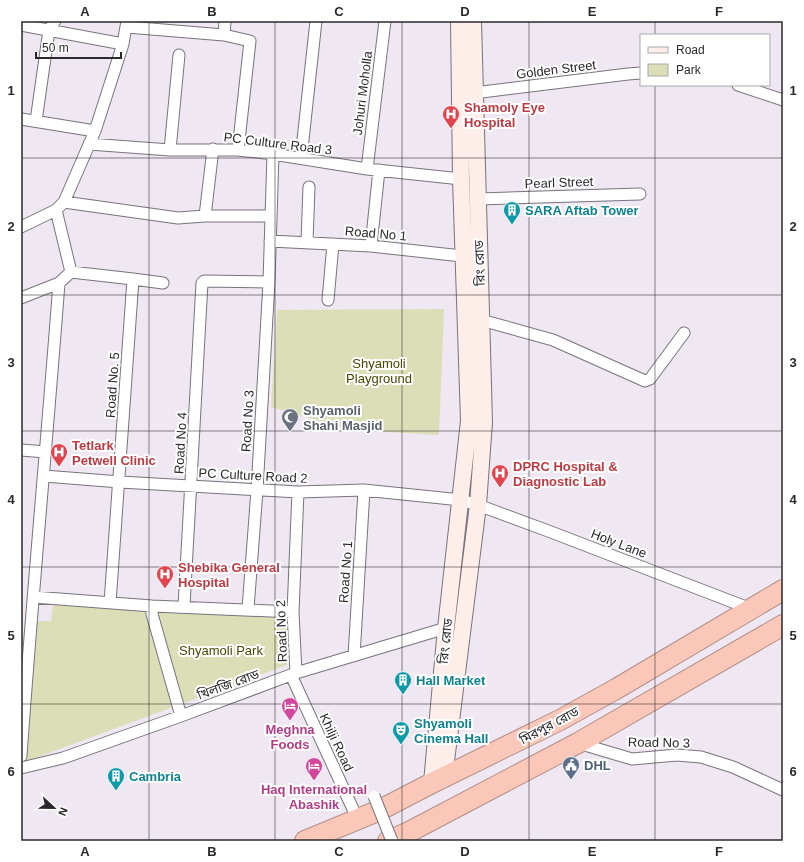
<svg xmlns="http://www.w3.org/2000/svg" width="804" height="862" font-family="Helvetica,'Noto Sans Bengali',sans-serif">
<style>
.green{fill:#dbdeb7}
.lines{fill:none;stroke-linecap:round;stroke-linejoin:round}
.street-casing{stroke:#79737c;stroke-width:13}
.secondary-casing{stroke:#79737c;stroke-width:18}
.highway-casing{stroke:#b28f87;stroke-width:22}
.street{stroke:#fff;stroke-width:11}
.secondary{stroke:#feeeea;stroke-width:16}
.highway{stroke:#fbc7b8;stroke-width:20}
.street-bridge-casing{stroke:#79737c;stroke-width:13;stroke-linecap:butt}
.street-bridge{stroke:#fff;stroke-width:11}
.grid{fill:none;stroke:#2b282c;stroke-width:1;stroke-opacity:0.55}
.labels{text-anchor:middle;stroke-width:4;stroke-linejoin:round;paint-order:stroke}
.street-label{font-size:13px;fill:#2b282c;stroke:#fff}
.health-label{font-size:13px;font-weight:bold;fill:#be3a42;stroke:#fff;text-anchor:start}
.culture-label{font-size:13px;font-weight:bold;fill:#0d838f;stroke:#fff;text-anchor:start}
.park-label{font-size:13px;fill:#474803;stroke:#fff}
.worship-label{font-size:13px;font-weight:bold;fill:#5b616d;stroke:#fff;text-anchor:start}
.hotel-label{font-size:13px;font-weight:bold;fill:#b23c85;stroke:#fff}
.service-label{font-size:13px;font-weight:bold;fill:#4e5e75;stroke:#fff;text-anchor:start}
.neatline{fill:none;stroke:#2b282c;stroke-width:1.5}
.grid-label{font-size:13px;text-anchor:middle;font-weight:bold;fill:#2b282c}
</style>
<rect width="100%" height="100%" fill="#efe7f2"/>
<path class="green" d="M444,309L439,435L352,430L271,407L277,310Z
M53,605L286,616L287,665L27,761L34,621H51Z"/>
<g class="lines">
<g class="street-casing">
<path id="street" d="M21,25L123,44
M127,27L224,35L250,41L238,150
M224,35L225,21
M738,85L783,100
M474,93L628,74L641,73
M21,119L95,131
M36,121L49,30L55,21
M89,144L170,150H238L273,154L367,169L461,179
M170,150L179,55
M301,158L316,21
M367,169L385,21
M478,199L640,194
M64,202L178,218L205,216H271
M205,216L213,149
M21,227L56,210L64,202L95,131L123,44L127,21
M270,241L371,246L471,257
M307,242L309,187
M371,246L379,170
M71,272L133,279L110,603
M133,279L163,283
M269,282L273,154
M21,298L59,283
M328,300L333,244
M481,320L553,340L645,381L650,379L684,333
M21,450L46,452
M44,476L120,482L298,492L364,490L461,500L478,505L551,532L751,609
M33,597L152,606L293,612
M152,606V614L181,716
M184,606L202,283L204,281L269,282L257,490L248,609
M354,656L364,490
M296,673L293,612L298,492
M291,675L358,820
M578,743L632,759L677,755L701,757L733,767L783,790
M21,756C32,599 47,441 59,283L71,272L56,210
M21,768L63,758L181,716L296,673L446,628"/>
</g>
<g class="secondary-casing">
<path id="secondary" d="M444,777L478,505L484,422L473,21
M432,783L446,628L469,421L461,179L459,21"/>
</g>
<g class="highway-casing">
<path id="highway" d="M305,841L380,810L432,783L560,720L616,689L783,590
M388,841L409,832L578,743L783,625"/>
</g>
<use href="#street" class="street"/>
<use href="#secondary" class="secondary"/>
<use href="#highway" class="highway"/>
<g class="street-bridge-casing">
<path id="street-bridge" d="M374,796L392,841"/>
</g>
<use href="#street-bridge" class="street-bridge"/>
</g>
<path class="grid" d="M149,21V841M275,21V841M402,21V841M529,21V841M655,21V35M655,85V841M21,158H783M21,295H783M21,431H783M21,567H783M21,704H783"/>
<defs>
<g id="hospital-pin" transform="scale(0.9)"><path d="M0 17L-7.5 6A9.5 9.5 0 1 1 7.5 6Z" fill="#e0444e" stroke="#fff"/><path d="M-5-5h3v3.5h4V-5h3V5h-3V1.5h-4V5h-3Z" fill="#fff"/></g>
<g id="building-pin" transform="scale(0.9)"><path d="M0 17L-7.5 6A9.5 9.5 0 1 1 7.5 6Z" fill="#0f9aa8" stroke="#fff"/><path d="M-4-6H4V6H1V3H-1V6H-4ZM-2.5-4.3h1.7v1.8h-1.7ZM.8-4.3h1.7v1.8H.8ZM-2.5-1h1.7V.8h-1.7ZM.8-1h1.7V.8H.8Z" fill="#fff"/></g>
<g id="mosque-pin" transform="scale(0.9)"><path d="M0 17L-7.5 6A9.5 9.5 0 1 1 7.5 6Z" fill="#6b7280" stroke="#fff"/><path d="M3.5-4.9A6 6 0 1 0 3.5 4.9A5 5 0 1 1 3.5-4.9Z" fill="#fff"/></g>
<g id="hotel-pin" transform="scale(0.9)"><path d="M0 17L-7.5 6A9.5 9.5 0 1 1 7.5 6Z" fill="#d1479c" stroke="#fff"/><path d="M-6-4.5h1.5V1H6V5H4.5V3h-9V5H-6ZM-4 0a1.8 1.8 0 1 1 3.6 0ZM.5 0V-2.5h3Q6-2.5 6 0Z" fill="#fff"/></g>
<g id="theatre-pin" transform="scale(0.9)"><path d="M0 17L-7.5 6A9.5 9.5 0 1 1 7.5 6Z" fill="#0f9aa8" stroke="#fff"/><path d="M-5-5.5Q0-4 5-5.5V0Q5 5 0 6Q-5 5-5 0ZM-3.3-2.5H-1v1.5H-3.3ZM1-2.5H3.3v1.5H1ZM-2.8 1Q0 5.5 2.8 1Z" fill="#fff"/></g>
<g id="civic-pin" transform="scale(0.9)"><path d="M0 17L-7.5 6A9.5 9.5 0 1 1 7.5 6Z" fill="#5c6f8a" stroke="#fff"/><path d="M-.6-6.5H3V-4.5H.6V-3L4-1V1h2V6H-6V1h2V-1L-.6-3ZM-1.2 2.5V6h2.4V2.5Z" fill="#fff"/></g>
</defs>
<g fill-rule="evenodd">
<use href="#hospital-pin" x="451" y="114"/>
<use href="#building-pin" x="512" y="210"/>
<use href="#mosque-pin" x="290" y="417"/>
<use href="#hospital-pin" x="59" y="452"/>
<use href="#hospital-pin" x="500" y="473"/>
<use href="#hospital-pin" x="165" y="574"/>
<use href="#building-pin" x="403" y="680"/>
<use href="#hotel-pin" x="290" y="706"/>
<use href="#theatre-pin" x="401" y="730"/>
<use href="#civic-pin" x="571" y="765"/>
<use href="#hotel-pin" x="314" y="766"/>
<use href="#building-pin" x="116" y="776"/>
</g>
<g class="labels">
<g class="street-label">
<text transform="translate(556 69) rotate(-7)" y="5">Golden Street</text>
<text transform="translate(362 93) rotate(-83)" y="5">Johuri Moholla</text>
<text transform="translate(278 143) rotate(7)" y="5">PC Culture Road 3</text>
<text transform="translate(559 182) rotate(-2)" y="5">Pearl Street</text>
<text transform="translate(376 233) rotate(5)" y="5">Road No 1</text>
<text transform="translate(479 263) rotate(-92)" y="5">রিং রোড</text>
<text transform="translate(112 385) rotate(-86)" y="5">Road No. 5</text>
<text transform="translate(247 421) rotate(-87)" y="5">Road No 3</text>
<text transform="translate(180 443) rotate(-87)" y="5">Road No 4</text>
<text transform="translate(253 475) rotate(3)" y="5">PC Culture Road 2</text>
<text transform="translate(619 543) rotate(21)" y="5">Holy Lane</text>
<text transform="translate(345 572) rotate(-86)" y="5">Road No 1</text>
<text transform="translate(281 631) rotate(-92)" y="5">Road No 2</text>
<text transform="translate(445 641) rotate(-84)" y="5">রিং রোড</text>
<text transform="translate(228 684) rotate(-20)" y="5">খিলজি রোড</text>
<text transform="translate(549 725) rotate(-28)" y="5">মিরপুর রোড</text>
<text transform="translate(337 742) rotate(65)" y="5">Khilji Road</text>
<text transform="translate(659 742) rotate(1)" y="5">Road No 3</text>
</g>
<g class="health-label">
<text x="464" y="112">Shamoly Eye<tspan x="464" dy="15">Hospital</tspan></text>
<text x="72" y="450">Tetlark<tspan x="72" dy="15">Petwell Clinic</tspan></text>
<text x="513" y="471">DPRC Hospital &amp;<tspan x="513" dy="15">Diagnostic Lab</tspan></text>
<text x="178" y="572">Shebika General<tspan x="178" dy="15">Hospital</tspan></text>
</g>
<g class="culture-label">
<text x="525" y="215">SARA Aftab Tower</text>
<text x="416" y="685">Hall Market</text>
<text x="414" y="728">Shyamoli<tspan x="414" dy="15">Cinema Hall</tspan></text>
<text x="129" y="781">Cambria</text>
</g>
<g class="park-label">
<text x="379" y="368">Shyamoli<tspan x="379" dy="15">Playground</tspan></text>
<text x="221" y="655">Shyamoli Park</text>
</g>
<g class="worship-label">
<text x="303" y="415">Shyamoli<tspan x="303" dy="15">Shahi Masjid</tspan></text>
</g>
<g class="hotel-label">
<text x="290" y="734">Meghna<tspan x="290" dy="15">Foods</tspan></text>
<text x="314" y="794">Haq International<tspan x="314" dy="15">Abashik</tspan></text>
</g>
<g class="service-label">
<text x="584" y="770">DHL</text>
</g>
</g>
<rect width="804" height="862" fill="none" stroke="#ffffff" stroke-width="44"/>
<rect x="640" y="34" width="130" height="52" fill="#ffffff" stroke="#aaa9ab"/>
<rect x="648" y="47" width="20" height="6" fill="#feeeea" stroke="#aaa9ab"/>
<text x="676" y="54" font-size="12" fill="#2b282c">Road</text>
<rect x="648" y="64" width="20" height="12" fill="#dbdeb7" stroke="#aaa9ab"/>
<text x="676" y="74" font-size="12" fill="#2b282c">Park</text>
<g transform="translate(54 808) rotate(112)" stroke="#ffffff" stroke-width="3" paint-order="stroke">
<path d="M0-3L7 15L0 10L-7 15Z" fill="#2b282c"/>
<text y="-6" font-size="11" font-weight="bold" text-anchor="middle" fill="#2b282c">N</text>
</g>
<path d="M36 52v6h85v-6" fill="none" stroke="#2b282c" stroke-width="2"/>
<text x="42" y="52" font-size="12" fill="#2b282c" stroke="#ffffff" stroke-width="3" paint-order="stroke">50 m</text>
<rect x="22" y="22" width="760" height="818" class="neatline"/>
<g class="grid-label">
<text x="85" y="16">A</text>
<text x="212" y="16">B</text>
<text x="339" y="16">C</text>
<text x="465" y="16">D</text>
<text x="592" y="16">E</text>
<text x="719" y="16">F</text>
<text x="11" y="95">1</text>
<text x="793" y="95">1</text>
<text x="11" y="231">2</text>
<text x="793" y="231">2</text>
<text x="11" y="367">3</text>
<text x="793" y="367">3</text>
<text x="11" y="504">4</text>
<text x="793" y="504">4</text>
<text x="11" y="640">5</text>
<text x="793" y="640">5</text>
<text x="11" y="776">6</text>
<text x="793" y="776">6</text>
<text x="85" y="856">A</text>
<text x="212" y="856">B</text>
<text x="339" y="856">C</text>
<text x="465" y="856">D</text>
<text x="592" y="856">E</text>
<text x="719" y="856">F</text>
</g>
</svg>
